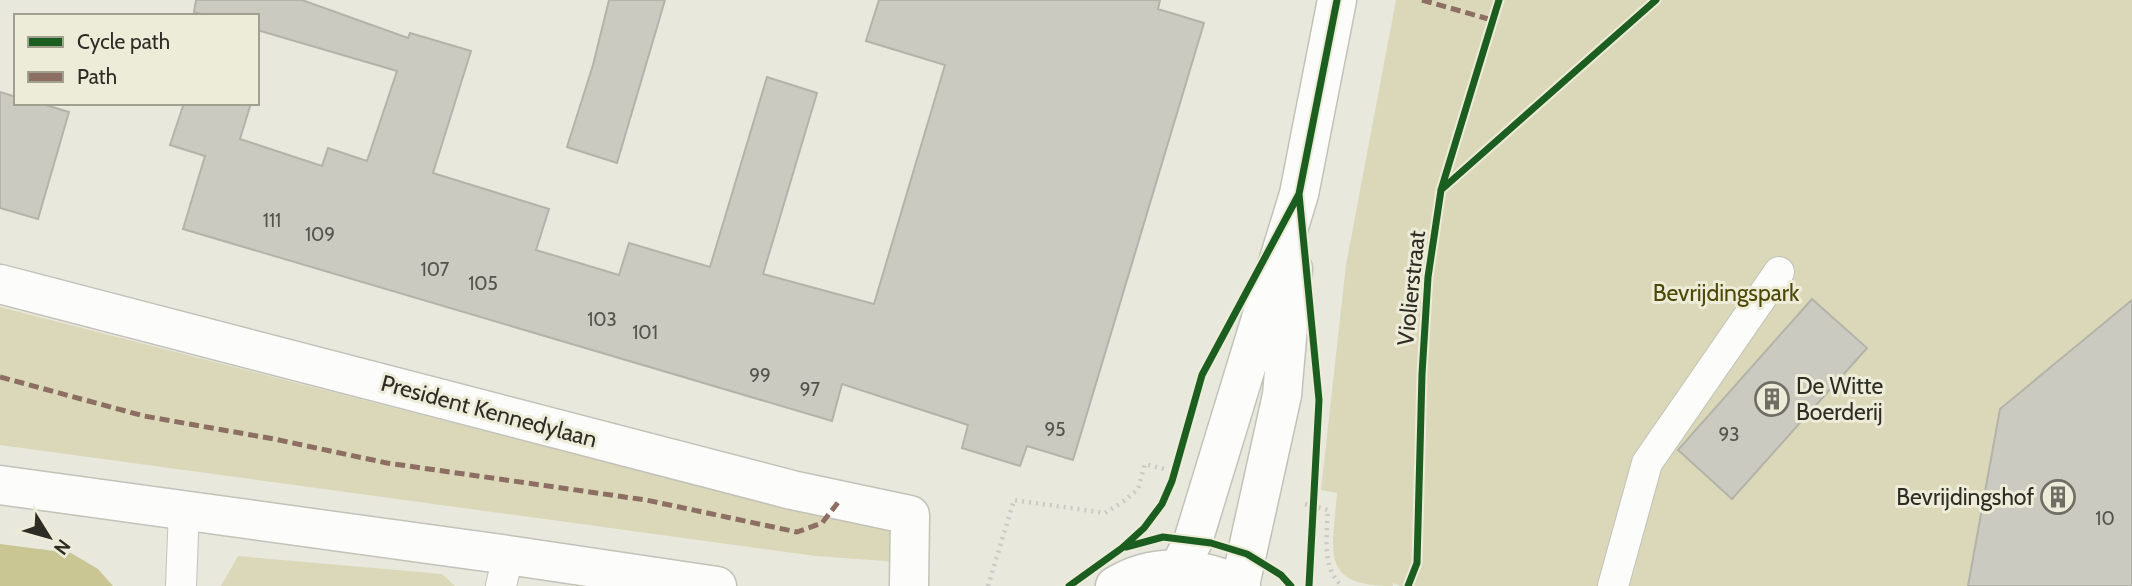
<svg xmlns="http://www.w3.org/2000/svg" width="2132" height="586" font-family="Cabin,sans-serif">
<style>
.green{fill:#dad8b8}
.forest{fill:#cac694}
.building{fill:#cacac1;stroke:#b3b3aa;stroke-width:2}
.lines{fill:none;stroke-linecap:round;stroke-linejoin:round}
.service-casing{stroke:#c2c2b9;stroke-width:32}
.minor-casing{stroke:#c2c2b9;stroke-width:41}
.tertiary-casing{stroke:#c2c2b9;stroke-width:41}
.path{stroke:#c9c9c5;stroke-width:4.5;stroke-dasharray:2 5;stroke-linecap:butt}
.service{stroke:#fcfcfa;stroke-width:30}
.minor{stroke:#fcfcfa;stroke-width:38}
.tertiary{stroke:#fcfcfa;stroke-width:38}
.quiet{stroke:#8d6e63;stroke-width:5;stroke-dasharray:10 5;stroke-linecap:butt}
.cycleway-casing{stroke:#edecd8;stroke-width:11}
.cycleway{stroke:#1b5e20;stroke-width:7}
.labels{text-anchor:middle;stroke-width:6;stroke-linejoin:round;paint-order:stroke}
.number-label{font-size:19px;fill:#54544c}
.street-label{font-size:23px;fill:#2d2d25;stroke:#edecd8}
.park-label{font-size:23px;fill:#4d4805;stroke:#edecd8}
.poi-label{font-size:23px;fill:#2d2d25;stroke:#edecd8;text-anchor:start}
</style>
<rect width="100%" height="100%" fill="#e8e8dd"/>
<path class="green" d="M1396,0H2132V586H1401L1393,583V586C1318,586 1333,551 1337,493L1321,490L1346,265Z
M0,307L735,495L890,529L898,562L816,556L0,445Z
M238,556L442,574L455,586H221Z"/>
<path class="forest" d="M0,544L71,553L98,569L113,586H0Z"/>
<path class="building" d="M196,0H302L408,38L410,33L471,51L433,173L549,209L536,250L619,275L629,243L710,267L767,77L817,93L763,274L874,304L945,65L866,41L879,0H1160L1158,9L1204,23L1073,460L1027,446L1020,466L962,448L968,425L842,384L832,421L183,229L205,156L170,145L184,103H251L240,139L322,166L328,148L367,161L397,71L257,30V16H208L194,12Z
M609,0H665L617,163L567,147L593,65Z
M0,92L16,97V103H39L69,112L38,219L0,208Z
M1812,299L1867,348L1732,499L1678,450Z
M2132,300V586H1968L2000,409Z"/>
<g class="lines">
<g class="service-casing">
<path id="service" d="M181,586L184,509
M501,586L508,555
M1613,586L1647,463L1779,272"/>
</g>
<g class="minor-casing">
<path id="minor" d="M0,284L792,490L910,515L909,586"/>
</g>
<g class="tertiary-casing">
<path id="tertiary" d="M0,485L508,555L717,586
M1179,568L1193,541L1299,194L1337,0
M1240,585L1282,395L1293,269
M1115,586C1155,561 1201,567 1241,586"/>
</g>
<path class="path" d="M1305,504L1328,510C1327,535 1321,567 1342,586
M988,586L1014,500L1105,513L1124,501L1138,489L1145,464L1164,469"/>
<use href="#service" class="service"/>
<use href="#minor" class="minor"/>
<use href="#tertiary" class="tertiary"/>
<path class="quiet" d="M1422,0L1492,20
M0,377L144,416L274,439L387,463L646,500L797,532L822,523L840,500"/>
<g class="cycleway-casing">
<path id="cycleway" d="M1441,190L1656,0
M1126,547L1163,537L1211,543L1247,554L1281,575L1291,586
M1069,586L1122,548L1144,528L1162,504L1172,481L1202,375L1299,194
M1309,586L1319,400L1299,194L1337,0
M1408,586L1417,563L1422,374L1428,277L1441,190L1499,0"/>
</g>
<use href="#cycleway" class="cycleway"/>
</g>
<defs>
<g id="building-ring" transform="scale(1.75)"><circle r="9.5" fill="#edecd8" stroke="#6e6e65" stroke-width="1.5"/><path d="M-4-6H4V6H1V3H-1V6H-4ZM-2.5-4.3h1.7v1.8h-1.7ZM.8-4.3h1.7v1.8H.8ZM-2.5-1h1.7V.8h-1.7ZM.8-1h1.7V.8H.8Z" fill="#6e6e65"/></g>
</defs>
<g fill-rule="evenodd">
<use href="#building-ring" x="1772" y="399"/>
<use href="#building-ring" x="2058" y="497"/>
</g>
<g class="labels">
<g class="number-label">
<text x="272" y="227">111</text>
<text x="320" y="241">109</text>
<text x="435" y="276">107</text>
<text x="483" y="290">105</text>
<text x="602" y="326">103</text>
<text x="645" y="339">101</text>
<text x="760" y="382">99</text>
<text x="810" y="396">97</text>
<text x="1055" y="436">95</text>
<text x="1729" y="441">93</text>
<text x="2105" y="525">10</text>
</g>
<g class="street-label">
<text transform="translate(1411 288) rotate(-84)" y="8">Violierstraat</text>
<text transform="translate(489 411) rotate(15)" y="8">President Kennedylaan</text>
</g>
<g class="park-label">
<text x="1726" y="301">Bevrijdingspark</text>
</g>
<g class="poi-label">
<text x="1796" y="394">De Witte<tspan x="1796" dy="26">Boerderij</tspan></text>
<text x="2034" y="505" text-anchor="end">Bevrijdingshof</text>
</g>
</g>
<rect x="14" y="14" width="245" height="91" fill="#edecd8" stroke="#a0a090" stroke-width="2"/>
<rect x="28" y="37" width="35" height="10" fill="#1b5e20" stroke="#a0a090" stroke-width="2"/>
<text x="77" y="49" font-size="21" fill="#2d2d25">Cycle path</text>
<rect x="28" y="72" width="35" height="10" fill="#8d6e63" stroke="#a0a090" stroke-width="2"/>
<text x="77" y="84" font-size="21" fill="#2d2d25">Path</text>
<g transform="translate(49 537) rotate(127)" stroke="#edecd8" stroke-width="5" paint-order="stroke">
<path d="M0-5L12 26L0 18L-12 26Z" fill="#2d2d25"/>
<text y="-10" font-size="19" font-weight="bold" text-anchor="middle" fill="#2d2d25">N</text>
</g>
</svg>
